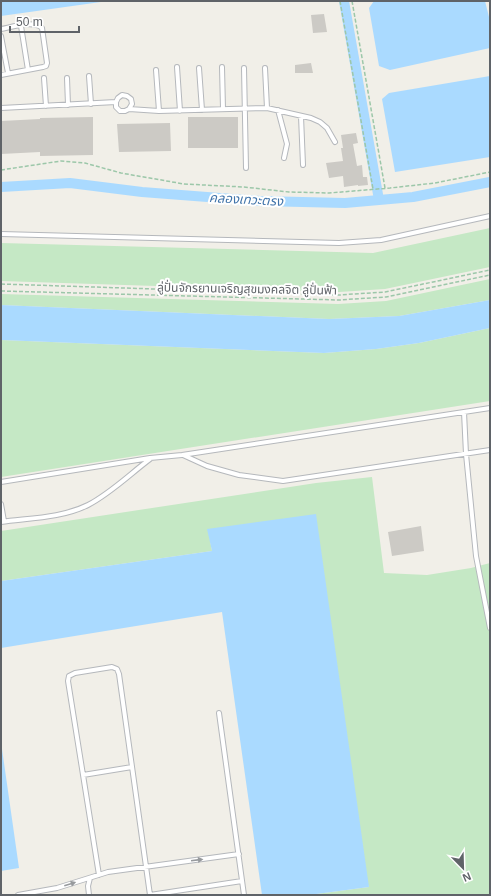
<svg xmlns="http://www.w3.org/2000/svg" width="491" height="896" font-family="Helvetica,'Noto Sans Thai',sans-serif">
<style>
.green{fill:#c5e8c5}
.water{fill:#aadaff}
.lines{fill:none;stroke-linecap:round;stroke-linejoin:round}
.canal{stroke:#aadaff;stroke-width:10}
.building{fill:#cccac5}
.service-casing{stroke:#b5b8bc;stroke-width:6}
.path{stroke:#9cc7a9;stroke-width:1.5;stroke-dasharray:4 2;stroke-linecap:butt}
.service{stroke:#fff;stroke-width:4}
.oneway{fill:#979a9d}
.labels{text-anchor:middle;stroke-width:4;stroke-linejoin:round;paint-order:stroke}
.street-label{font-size:12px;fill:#5f6368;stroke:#fff}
.water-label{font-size:13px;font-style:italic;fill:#4174aa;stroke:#fff}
</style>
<rect width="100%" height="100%" fill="#f1efe8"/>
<path class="green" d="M490,228V267L385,289L339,292L1,281V243L373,253Z
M490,279V300L399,316L329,319L1,305V294L338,304L386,301Z
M490,328V401L1,477V340L324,353L376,349L419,343Z
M372,477L384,573L427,575L471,568L490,563V895H309L369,887L208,529L212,551L1,581V531L316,483Z"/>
<path class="water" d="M1,1H108L1,16Z
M374,1H485L490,21V48L390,70L379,66L369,8Z
M490,76V157L395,172L382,99L389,93Z
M490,300V328L419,343L376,349L324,353L1,340V305L329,319L399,316Z
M316,514L369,887L309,895H262L222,612L1,648V581L212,551L207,529Z
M1,742L19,868L1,871Z"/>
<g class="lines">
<path class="canal" d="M344,1L379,200
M1,187L70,183L142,192L260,201L345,203L413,197L490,182"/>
</g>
<path class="building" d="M324,14L327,32L313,33L311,15Z
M311,63L313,73H295V65Z
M93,117V155L40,156V152L1,154V121L40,119V118Z
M188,117H238V148H188Z
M170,123L171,151L119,152L117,124Z
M356,133L358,143L353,144L357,166L362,165L363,177H367L368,185L358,186V185L344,187L343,176L329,178L326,163L343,161L341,148H343L341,135Z
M421,526L424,551L392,556L388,532Z"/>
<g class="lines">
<g class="service-casing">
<path id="service" d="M21,26L28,70
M1,29C12,27 34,20 42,28L47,63L46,66L43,67L1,75
M1,36L8,73
M177,67L180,111
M222,67L223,109
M199,68L202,110
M244,68L246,168
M265,68L267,108
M156,70L159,111
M89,76L91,104
M44,78L46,106
M67,78L68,105
M1,108L116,102
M129,109L132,104L131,99L127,96L122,95L118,98L116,102V107L120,111H125L129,109L159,111L267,108L311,118L320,122L327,128L335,142
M278,110L287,144L284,158
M301,116L303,165
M1,234L339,243L381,240L490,216
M464,412L466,454L476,556L490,628
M183,455L207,466L239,475L283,481L490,450
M1,482L150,458L182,455L490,408
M1,504L4,521
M1,522C30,518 62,518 88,505C111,493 130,474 150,459
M219,713L244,895
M83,775L132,767
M99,875L68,681L69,676L75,673L112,667L117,669L119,674L150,895
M18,895L57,888L108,872L239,854
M89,895L88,886L90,878
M150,895L242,881"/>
</g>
<path class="path" d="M340,1L373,189
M352,1L385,188
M1,170L61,161L85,163L121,173L184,184L244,187L289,192L329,193L390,188L435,183L490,172
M1,284L339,295L385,292L490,270
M1,291L339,300L386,297L490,275"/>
<use href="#service" class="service"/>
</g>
<defs><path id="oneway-solid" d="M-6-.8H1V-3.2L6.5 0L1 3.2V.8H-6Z"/></defs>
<g class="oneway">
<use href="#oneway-solid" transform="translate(197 860) rotate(-7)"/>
<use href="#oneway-solid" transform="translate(70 884) rotate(-17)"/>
</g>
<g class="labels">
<g class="street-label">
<text transform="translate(247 289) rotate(1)" y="4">ลู่ปั่นจักรยานเจริญสุขมงคลจิต ลู่ปั่นฟ้า</text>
</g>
<g class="water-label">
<text transform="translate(246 199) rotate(3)" y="5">คลองเทวะตรง</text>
</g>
</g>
<rect width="491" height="896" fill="none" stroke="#5f6368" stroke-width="4"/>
<g transform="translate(463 868) rotate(157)" stroke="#ffffff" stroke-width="3" paint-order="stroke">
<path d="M0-3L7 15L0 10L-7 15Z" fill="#5f6368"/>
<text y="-6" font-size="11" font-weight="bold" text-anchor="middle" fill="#5f6368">N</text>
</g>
<path d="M10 26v6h69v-6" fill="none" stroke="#5f6368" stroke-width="2"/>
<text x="16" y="26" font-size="12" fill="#5f6368" stroke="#ffffff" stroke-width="3" paint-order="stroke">50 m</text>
</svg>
